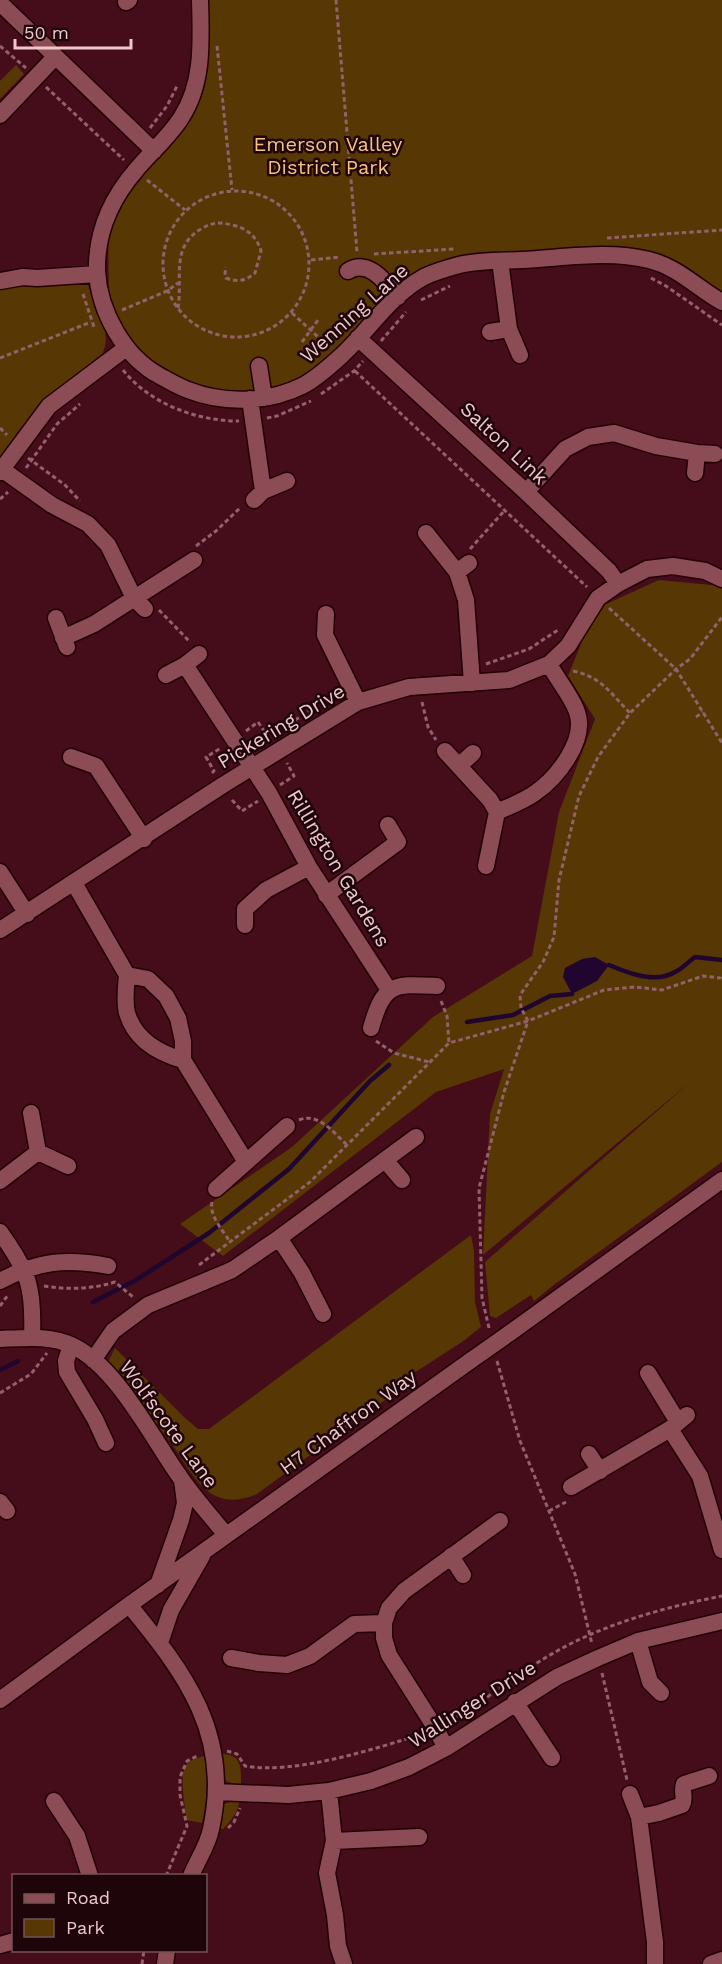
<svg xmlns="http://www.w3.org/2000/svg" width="722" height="1964" font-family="'Work Sans',sans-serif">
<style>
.green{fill:#573704}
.water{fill:#20052f}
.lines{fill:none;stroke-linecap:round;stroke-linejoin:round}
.stream{stroke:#20052f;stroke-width:4.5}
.minor-casing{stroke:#240007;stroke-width:19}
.path{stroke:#92616b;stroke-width:3;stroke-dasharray:4.5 3;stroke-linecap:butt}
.minor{stroke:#8c4c56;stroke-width:16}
.minor-bridge-casing{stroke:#240007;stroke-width:19;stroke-linecap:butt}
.minor-bridge{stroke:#8c4c56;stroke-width:16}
.labels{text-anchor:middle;stroke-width:5;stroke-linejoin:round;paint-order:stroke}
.park-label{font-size:20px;fill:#f7c283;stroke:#1d0509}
.street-label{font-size:20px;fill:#edc7cb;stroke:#1d0509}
</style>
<rect width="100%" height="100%" fill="#450c1a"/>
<path class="green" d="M202,0H722V300L662,258L512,251L413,286L302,386L221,394L153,372L109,316L108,218L163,150L191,72Z
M16,65L24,74L0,99V81Z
M83,280L88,285C95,306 114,334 102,354L45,399L20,429L0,459V286Z
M659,580L722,586V1162L555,1284L534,1301L531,1295L496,1318L490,1316L485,1262L689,1083L483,1255L490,1114L504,1069L436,1092L223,1256L180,1224L292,1147L433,1017L532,956L559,812L595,719L568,676L595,609Z
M471,1235L474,1251L475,1302L481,1327L462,1342L400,1382V1389L257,1494C242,1500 226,1503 212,1494C193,1482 182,1457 169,1440C149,1414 128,1389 107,1364L115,1348L184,1417L198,1429H209Z
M221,1754C243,1754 241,1769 241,1786L226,1781L223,1773Z
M204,1756C209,1780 207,1799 202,1823L186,1820C186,1805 176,1770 190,1761C194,1759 199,1758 204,1756Z
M240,1799C238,1812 232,1820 223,1829L215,1828L224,1804Z"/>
<path class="water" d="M595,957L609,965L597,981L572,994L563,977L565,968L582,959Z"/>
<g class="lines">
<path class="stream" d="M609,965C628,973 655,984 675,972C682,969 688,962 695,957L722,960
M467,1022L513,1015L550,996L572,994
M93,1302L136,1280L209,1233L289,1169L370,1081L389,1065
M0,1370L18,1361"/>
<g class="minor-casing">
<path id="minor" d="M200,0C201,40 204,83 181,118C169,137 150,153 136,170C111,199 96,232 97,271C99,311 124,357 160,376C169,381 179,387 188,390C224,404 267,403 302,386C314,380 329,367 340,357C368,332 389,296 424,277C434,272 448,268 459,265C479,260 502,261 522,260C564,258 608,250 649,260C678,267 697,288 722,302
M126,2L129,0
M0,3L154,151
M0,115L55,57
M500,261L509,329L520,355
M348,271C369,258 386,283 398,297
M0,281L23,277L37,278L97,274
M490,332L509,329
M358,338L526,492L609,571L618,584
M259,366L264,398
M250,399L263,491
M3,470L52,505L88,524L108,545L134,598L145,609
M0,472L49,406L126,348
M695,473L697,453
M526,492L565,449L588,437L614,433L656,446L697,453L715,454
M254,500L263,491L287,481
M426,533L457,572L466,600L472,683
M457,572L469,563
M326,614L325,635L358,702
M56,618L67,647
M63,638L94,624L194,560
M185,665L269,793L309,867L389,990
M166,675L185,665L199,654
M445,751L490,800L497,812C510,806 524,801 535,793C557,778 587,740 577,712C572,697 557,679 549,664
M71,757L96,766L144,839
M460,765L473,753
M486,866L497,812
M0,872L27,914
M74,883L127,975L148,979L166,996L178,1018L183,1041V1060L246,1162
M326,895L398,842L388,825
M245,925V909L266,890L309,867
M0,930L223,785L358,702L409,687L509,680L549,664L568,646L598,598L618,584L647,569L673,566L705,571L722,579
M127,975C126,987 124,1001 127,1013C135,1040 158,1053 183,1060
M371,1028C384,982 394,984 437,986
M31,1113L38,1152L68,1166
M385,1160L402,1180
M0,1181L38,1152
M216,1189L287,1126
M0,1232C29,1272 34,1288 32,1338
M279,1238L302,1273L323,1314
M0,1281C37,1261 67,1258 108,1266
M507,1335L722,1180
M0,1339C24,1338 51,1335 73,1346C117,1367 152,1438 180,1477C194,1498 211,1516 226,1535
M71,1345L66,1361L67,1372L95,1419L106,1443
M93,1360L113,1331L148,1305L232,1270L279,1238L416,1137
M648,1373L678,1422
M670,1429L700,1476L722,1550
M589,1454L600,1471
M571,1487L670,1429L687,1415
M0,1502L7,1511
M451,1556L463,1575
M158,1585L181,1520L185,1503L182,1480
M129,1605C185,1673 232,1735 211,1829C208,1845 197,1861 191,1876
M638,1641L650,1682L661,1693
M160,1643L171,1610L202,1556
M231,1658L259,1663L287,1665L310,1656L354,1624L384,1623
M0,1700L129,1605L470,1361
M515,1702L552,1758
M446,1748L436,1729L389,1655L384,1638V1623L389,1608L404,1591L500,1521
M329,1791L334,1841L419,1837
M217,1792L288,1795L329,1791L371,1781L409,1767L446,1748L557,1677L598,1658L638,1641L722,1621
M630,1794L639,1817L655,1942V1964
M54,1801L77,1836L90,1876
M639,1817L659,1813L682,1805C686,1798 681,1792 684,1784L709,1776
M334,1841L327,1873L335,1915L338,1946L344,1964
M0,1945L14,1941
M165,1964L167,1950
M711,1964L722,1960"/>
</g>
<path class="path" d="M336,0L357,252
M0,46L26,68
M217,46L232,190
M46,87L124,160
M150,128L167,106L177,86
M147,180L185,210
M163 264a73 73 0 1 1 146 0a73 73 0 1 1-146 0Z
M607,238L722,230
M374,254L454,249
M311,260L340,257
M651,278L666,286L722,325
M83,294L94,327
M421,300L450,286
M178,308C183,279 170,247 201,229C212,222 220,222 232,225C247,228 257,237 261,251L255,273C247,280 238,283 226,278L225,273L226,267
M122,310L167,291L178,283
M292,313L328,346
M381,341L406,312
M302,342L318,320
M0,358L91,322
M123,370C150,404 197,421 239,421
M355,371L587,587
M321,394L354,371L363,361
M267,418L277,416L311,401
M0,428L7,435
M28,458L65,485L80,501
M26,468L57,424L80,404
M0,499L8,492
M196,546L216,531L241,507
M470,549L505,510
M609,608L676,669L722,743
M159,610L190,642
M486,664L529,649L558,630
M573,671C602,677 610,693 630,713
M422,702L428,727L436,740
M696,717L703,712
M246,731L258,722L268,737L270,735
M276,732L316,707
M212,773L214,771L206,757L221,748
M280,785L294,776L287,763
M232,800L242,811L258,801
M441,1001L447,1016L449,1043
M376,1041L394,1053L429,1062
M299,1120C318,1112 333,1132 346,1144
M212,1202C209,1216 223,1230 230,1242
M199,1265L310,1182L449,1043L528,1021L604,990L635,987L662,990L703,976L720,978L722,975
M44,1286C67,1290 93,1289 115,1282L133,1297
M0,1306L8,1295
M489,1328L482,1298L479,1188L504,1092L528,1021L521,1008L520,995L543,962L554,937L559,880L579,796L598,757L630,713L676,669L690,659L722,617
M497,1361L520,1441L575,1574L592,1644
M0,1393L31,1374L47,1353
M549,1511L566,1502
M602,1673L627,1780
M449,1721C487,1700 519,1672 557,1651C607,1623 666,1607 722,1596
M227,1751L237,1754L245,1766C293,1775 375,1749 422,1734
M228,1828L234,1822L240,1808
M166,1876L187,1826L180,1795V1777L187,1761L197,1756
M142,1964L144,1950"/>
<use href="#minor" class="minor"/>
<g class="minor-bridge-casing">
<path id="minor-bridge" d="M470,1361L507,1335"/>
</g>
<use href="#minor-bridge" class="minor-bridge"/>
</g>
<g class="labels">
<g class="park-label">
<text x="328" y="151">Emerson Valley<tspan x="328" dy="23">District Park</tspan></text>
</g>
<g class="street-label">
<text transform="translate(354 313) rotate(-42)" y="7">Wenning Lane</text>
<text transform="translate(504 443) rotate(43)" y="7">Salton Link</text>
<text transform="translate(281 726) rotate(-31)" y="7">Pickering Drive</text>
<text transform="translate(339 868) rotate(59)" y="7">Rillington Gardens</text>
<text transform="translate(348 1422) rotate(-36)" y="7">H7 Chaffron Way</text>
<text transform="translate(169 1424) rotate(54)" y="7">Wolfscote Lane</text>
<text transform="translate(472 1704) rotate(-32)" y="7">Wallinger Drive</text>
</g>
</g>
<rect x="12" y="1874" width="195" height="78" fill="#1d0509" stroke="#705357" stroke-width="1.5"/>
<rect x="24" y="1894" width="30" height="9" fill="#8c4c56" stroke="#705357" stroke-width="1.5"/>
<text x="66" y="1904" font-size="18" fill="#edc7cb">Road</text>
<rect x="24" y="1919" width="30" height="18" fill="#573704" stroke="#705357" stroke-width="1.5"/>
<text x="66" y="1934" font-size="18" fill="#edc7cb">Park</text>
<path d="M15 39v9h116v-9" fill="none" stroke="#edc7cb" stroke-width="3"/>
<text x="24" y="39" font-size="18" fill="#edc7cb" stroke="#1d0509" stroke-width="4.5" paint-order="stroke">50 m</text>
</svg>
